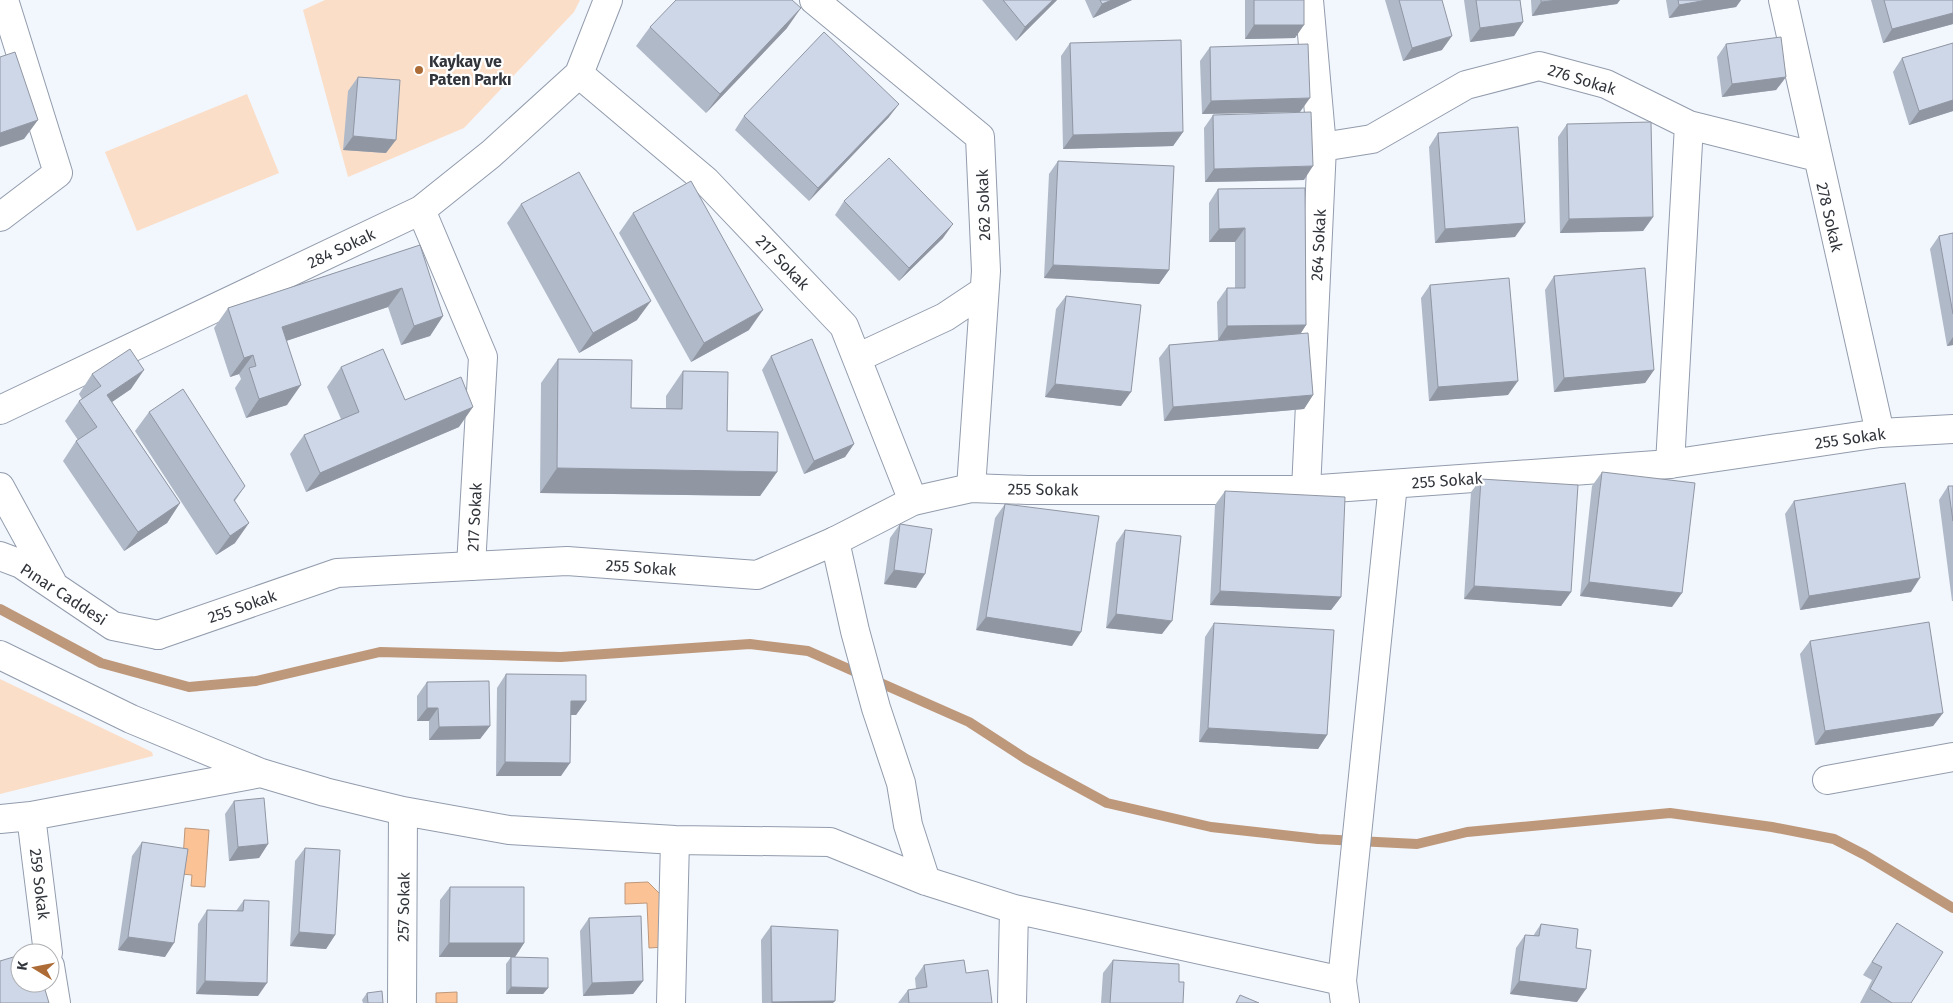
<svg xmlns="http://www.w3.org/2000/svg" width="1953" height="1003" font-family="'Fira Sans',sans-serif">
<style>
.green{fill:#fbdec8}
.water{fill:#fbc296;stroke:#be987b}
.lines{fill:none;stroke-linecap:round;stroke-linejoin:round}
.stream{stroke:#be987b;stroke-width:10}
.street-casing{stroke:#929cac;stroke-width:30}
.secondary-casing{stroke:#929cac;stroke-width:30}
.street{stroke:#fff;stroke-width:28}
.secondary{stroke:#fff;stroke-width:28}
.wall{fill:#b0b9c8}
.shaded-wall{fill:#9096a2}
.building{fill:#cdd7e8;stroke:#9096a2}
.poi-dot{fill:#ad6c36;stroke:#fff;stroke-width:2}
.labels{text-anchor:middle;stroke-width:4.5;stroke-linejoin:round;paint-order:stroke}
.poi-label{font-size:16px;font-weight:bold;fill:#31353b;stroke:#fff;text-anchor:start}
.street-label{font-size:16px;fill:#31353b;stroke:#fff}
</style>
<rect width="100%" height="100%" fill="#f2f6fd"/>
<path class="green" d="M325,0H580L574,12L464,128L348,177L303,10Z
M247,94L279,173L137,231L105,152Z
M0,679L152,752L153,756L0,794Z"/>
<path class="water" d="M185,828L209,830L205,887L191,886L192,875L182,874Z
M648,882L661,895L664,947L649,948L647,903L625,904V883Z
M457,992V1003H436V993Z"/>
<g class="lines">
<path class="stream" d="M0,609L101,663L189,687L256,681L380,652L561,657L750,644L808,651L969,722L1026,759L1107,803L1211,827L1318,839L1417,844L1467,832L1670,813L1772,827L1834,839L1865,855L1953,908"/>
<g class="street-casing">
<path id="street" d="M814,0L980,137L986,271L971,488
M1783,0L1880,433
M579,74L706,181L844,326L913,501
M1322,147L1372,139L1466,85L1539,66L1606,84L1689,125L1817,157
M421,210L483,357L471,566
M0,217L58,173L4,0
M857,358L945,317L984,291
M0,410L421,210L491,154L579,74L608,0
M1670,464L1689,125
M0,487L52,582
M1306,490L1322,147L1309,0
M835,541L855,631L876,708L901,783L908,825L926,881
M0,556L21,564L113,626L158,635
M0,655L131,719L261,773L325,792L403,811L509,830L675,840L830,842L926,881L1014,909L1342,981
M1827,780L1953,757
M31,816L48,953
M0,819L31,816L261,773
M50,966L56,1003
M402,1003L403,811
M671,1003L675,840
M1012,1003L1014,909
M1345,1003L1342,981L1393,484"/>
</g>
<g class="secondary-casing">
<path id="secondary" d="M158,635L337,573L567,561L757,575L835,541L913,501L971,488L1027,490H1306L1670,464L1880,433L1953,429"/>
</g>
<use href="#street" class="street"/>
<use href="#secondary" class="secondary"/>
</g>
<path class="wall" d="M982,0H1057L1016,41Z
M1085,0H1132L1093,18Z
M1245,0H1304L1295,38L1245,39Z
M1385,0H1442V50L1403,61Z
M1464,0H1520L1523,22L1514,36L1470,42Z
M1531,0H1620L1617,4L1532,16Z
M1666,0H1741L1736,7L1669,18Z
M1871,0H1953V24L1883,43Z
M650,27L787,28L706,113L636,46Z
M1070,43L1183,132L1173,146L1063,149L1061,56Z
M1953,43V111L1909,125L1893,72L1902,58Z
M1726,44L1786,77L1776,90L1722,97L1717,57Z
M1210,47L1300,112L1202,114L1200,61Z
M358,77L386,153L343,150L348,91Z
M1213,115L1304,180L1205,182L1204,128Z
M744,116L889,117L809,201L735,130Z
M1567,124L1653,217L1643,231L1560,233L1558,137Z
M1438,133L1515,237L1435,243L1429,147Z
M1058,161L1169,270L1159,284L1044,278L1049,174Z
M1305,188L1306,325L1301,333L1313,395L1304,409L1164,421L1159,358L1169,345L1227,340H1218L1217,302L1227,288H1235V242H1209V203L1218,189Z
M844,201L943,238L899,281L835,215Z
M521,204L637,320L579,353L507,223Z
M633,213L749,330L691,362L619,233Z
M1953,233V345L1947,346L1930,249L1939,236Z
M420,245L443,316L430,336L401,345L388,307L286,341L287,405L246,418L235,388L241,379L239,374L230,377L214,328L228,308Z
M1554,276L1654,370L1645,383L1554,392L1545,290Z
M1430,285L1508,395L1429,401L1421,298Z
M1066,296L1121,406L1045,397L1056,309Z
M771,356L854,444L845,457L804,474L762,370Z
M558,359L631,408L666,409V396L683,371L727,431L777,472L760,496L540,493L541,383Z
M341,367L405,400L459,427L306,492L290,454L304,435L341,419L327,387Z
M92,374L131,389L112,402L180,503L167,523L124,551L63,461L76,441L78,440L65,421L79,401L82,399L79,394Z
M149,412L245,486L235,501V543L216,555L135,431Z
M1602,472L1672,607L1580,596L1592,486Z
M1481,479L1571,592L1561,606L1464,599L1471,492Z
M1948,486H1953V601H1952L1939,500Z
M1225,491L1341,597L1331,610L1210,605L1215,505Z
M1794,501L1911,592L1800,610L1785,514Z
M1005,504L1072,646L976,630L995,518Z
M900,524L916,588L884,584L890,538Z
M1125,530L1162,634L1106,628L1116,543Z
M1214,623L1327,735L1318,749L1199,742L1205,637Z
M1810,641L1943,713L1933,726L1815,745L1800,654Z
M506,674L586,701L576,715H571L561,776H496L497,688Z
M427,682L490,726L480,739L429,740V721H417V696Z
M234,801L268,844L259,858L229,861L225,814Z
M142,842L165,957L118,950L132,856Z
M305,848L335,935L326,949L290,946L295,861Z
M450,887L524,943L515,957H439L440,900Z
M244,900L258,996L196,994L198,924L207,910L236,911Z
M589,918L643,981L633,994L583,996L580,931Z
M1897,923L1911,1003H1860L1872,980L1863,975Z
M1541,924L1576,948L1577,1002L1510,994L1516,948L1525,935L1533,936Z
M771,926L833,1003H762L761,940Z
M511,957L548,988L543,994H506V964Z
M1113,960L1179,982L1183,1003H1101L1103,973Z
M924,965L966,973L992,1003H898L908,990L916,989L915,978Z
M367,993L383,1003H363L362,1000Z"/>
<path class="shaded-wall" d="M1053,0H1057L1016,41L1025,27Z
M1112,0H1132L1093,18L1102,4Z
M1558,0H1620L1617,4L1532,16L1541,2Z
M1707,0H1741L1736,7L1669,18L1679,5Z
M801,8L787,28L706,113L720,94Z
M1953,13V24L1883,43L1892,29Z
M1523,22L1514,36L1470,42L1480,28Z
M1254,25H1304L1295,38L1245,39Z
M1452,36L1442,50L1403,61L1412,48Z
M1786,77L1776,90L1722,97L1732,84Z
M1310,98L1300,112L1202,114L1211,101Z
M1953,100V111L1909,125L1919,111Z
M899,104L889,117L809,201L818,188Z
M38,120L24,139L0,147V133Z
M1183,132L1173,146L1063,149L1073,135Z
M353,136L396,140L386,153L343,150Z
M1313,166L1304,180L1205,182L1214,169Z
M1653,217L1643,231L1560,233L1569,219Z
M1525,223L1515,237L1435,243L1445,229Z
M953,224L943,238L899,281L909,268Z
M1245,228L1235,242H1209L1219,229Z
M1053,265L1169,270L1159,284L1044,278Z
M402,288L388,307L268,347L282,327Z
M651,301L637,320L579,353L593,333Z
M763,310L749,330L691,362L704,343Z
M443,316L430,336L401,345L414,326Z
M1306,325L1297,339L1218,340L1227,326Z
M1953,337V345L1947,346Z
M253,355L239,374L230,377L244,358Z
M144,370L131,389L93,415L107,395Z
M1654,370L1645,383L1554,392L1564,378Z
M1518,381L1508,395L1429,401L1438,387Z
M1055,384L1131,392L1121,406L1045,397Z
M301,385L287,405L246,418L259,399Z
M1313,395L1304,409L1164,421L1173,407Z
M473,407L459,427L306,492L320,473Z
M854,444L845,457L804,474L814,461Z
M557,468L777,472L760,496L540,493Z
M180,503L167,523L124,551L138,532Z
M249,523L235,543L216,555L230,536Z
M894,570L925,574L916,588L884,584Z
M1920,578L1911,592L1800,610L1809,596Z
M1589,582L1682,593L1672,607L1580,596Z
M1474,586L1571,592L1561,606L1464,599Z
M1220,591L1341,597L1331,610L1210,605Z
M1116,614L1172,621L1162,634L1106,628Z
M986,617L1081,632L1072,646L976,630Z
M571,701H586L576,715H562Z
M427,708H438L429,721H417Z
M1943,713L1933,726L1815,745L1825,731Z
M490,726L480,739L429,740L439,727Z
M1208,728L1327,735L1318,749L1199,742Z
M505,762L570,763L561,776H496Z
M268,844L259,858L229,861L238,847Z
M299,932L335,935L326,949L290,946Z
M128,937L174,943L165,957L118,950Z
M449,943H524L515,957H439Z
M205,981L267,983L258,996L196,994Z
M643,981L633,994L583,996L592,983Z
M1519,981L1586,989L1577,1002L1510,994Z
M511,987L548,988L543,994H506Z
M835,1001L833,1003H771L772,1002Z"/>
<path class="building" d="M676,0H792L801,8L720,94L650,27Z
M1003,0H1053L1025,27Z
M1100,0H1112L1102,4Z
M1254,0H1304V25H1254Z
M1399,0H1442L1452,36L1412,48Z
M1476,0H1520L1523,22L1480,28Z
M1541,0H1558L1541,2Z
M1678,0H1707L1679,5Z
M1884,0H1953V13L1892,29Z
M824,32L899,104L818,188L744,116Z
M1781,37L1786,77L1732,84L1726,44Z
M1181,40L1183,132L1073,135L1070,43Z
M1953,43V100L1919,111L1902,58Z
M1308,44L1310,98L1211,101L1210,47Z
M15,52L38,120L0,133V57Z
M358,77L400,80L396,140L353,136Z
M1311,112L1313,166L1214,169L1213,115Z
M1651,122L1653,217L1569,219L1567,124Z
M1518,127L1525,223L1445,229L1438,133Z
M889,158L953,224L909,268L844,201Z
M1058,161L1174,166L1169,270L1053,265Z
M579,172L651,301L593,333L521,204Z
M691,181L763,310L704,343L633,213Z
M1305,188L1306,325L1227,326V288H1245V228L1219,229L1218,189Z
M1953,233V314L1939,236Z
M420,245L443,316L414,326L402,288L282,327L301,385L259,399L249,368L256,366L253,355L244,358L228,308Z
M1645,268L1654,370L1564,378L1554,276Z
M1509,278L1518,381L1438,387L1430,285Z
M1066,296L1141,305L1131,392L1055,384Z
M1308,333L1313,395L1173,407L1169,345Z
M812,339L854,444L814,461L771,356Z
M130,349L144,370L107,395L180,503L138,532L76,441L97,427L79,401L101,386L92,374Z
M383,349L405,400L461,377L473,407L320,473L304,435L359,412L341,367Z
M558,359L632,360L631,408L682,409L683,371L728,372L727,431L778,432L777,472L557,468Z
M183,389L245,486L234,500L249,523L230,536L149,412Z
M1602,472L1695,483L1682,593L1589,582Z
M1481,479L1578,485L1571,592L1474,586Z
M1905,483L1920,578L1809,596L1794,501Z
M1948,486H1953V521Z
M1225,491L1345,497L1341,597L1220,591Z
M1005,504L1099,516L1081,632L986,617Z
M900,524L932,529L925,574L894,570Z
M1125,530L1181,536L1172,621L1116,614Z
M1929,622L1943,713L1825,731L1810,641Z
M1214,623L1334,630L1327,735L1208,728Z
M506,674L586,675V701H571L570,763L505,762Z
M489,681L490,726L439,727L438,708H427V682Z
M264,798L268,844L238,847L234,801Z
M142,842L188,849L174,943L128,937Z
M305,848L340,850L335,935L299,932Z
M450,887H524V943H449Z
M244,900L269,901L267,983L205,981L207,910L243,911Z
M641,916L643,981L592,983L589,918Z
M1897,923L1943,952L1911,1003H1892L1870,989L1882,967L1872,962Z
M1541,924L1578,929L1576,948L1591,950L1586,989L1519,981L1525,935L1539,936Z
M771,926L838,930L835,1001L772,1002Z
M20,955V983H43L49,1003H0V961Z
M511,957L548,958V988L511,987Z
M964,960L966,973L988,970L992,1003H909L908,990L927,987L924,965Z
M1113,960L1179,964V982H1184L1183,1003H1110Z
M382,991L383,1003H368L367,993Z
M1240,995L1259,1003H1236Z"/>
<circle class="poi-dot" cx="419" cy="70" r="5"/>
<g class="labels">
<g class="poi-label">
<text x="429" y="67">Kaykay ve<tspan x="429" dy="18">Paten Parkı</tspan></text>
</g>
<g class="street-label">
<text transform="translate(1582 79) rotate(17)" y="6">276 Sokak</text>
<text transform="translate(983 205) rotate(-92)" y="6">262 Sokak</text>
<text transform="translate(1830 217) rotate(77)" y="6">278 Sokak</text>
<text transform="translate(1318 245) rotate(-87)" y="6">264 Sokak</text>
<text transform="translate(341 248) rotate(-25)" y="6">284 Sokak</text>
<text transform="translate(783 262) rotate(46)" y="6">217 Sokak</text>
<text transform="translate(1850 438) rotate(-8)" y="6">255 Sokak</text>
<text transform="translate(1447 480) rotate(-4)" y="6">255 Sokak</text>
<text transform="translate(1043 489) rotate(1)" y="6">255 Sokak</text>
<text transform="translate(474 517) rotate(-87)" y="6">217 Sokak</text>
<text transform="translate(641 567) rotate(4)" y="6">255 Sokak</text>
<text transform="translate(64 594) rotate(33)" y="6">Pınar Caddesi</text>
<text transform="translate(242 606) rotate(-19)" y="6">255 Sokak</text>
<text transform="translate(40 884) rotate(83)" y="6">259 Sokak</text>
<text transform="translate(403 907) rotate(-89)" y="6">257 Sokak</text>
</g>
</g>
<g transform="translate(35 968) rotate(280)"><circle r="24" fill="#ffffff" stroke="#adaeb1"/>
<path d="M0-4L9 19L0 12L-9 19Z" fill="#ad6c36"/>
<text y="-8" font-size="14" font-weight="bold" text-anchor="middle" fill="#31353b">K</text>
</g>
</svg>
